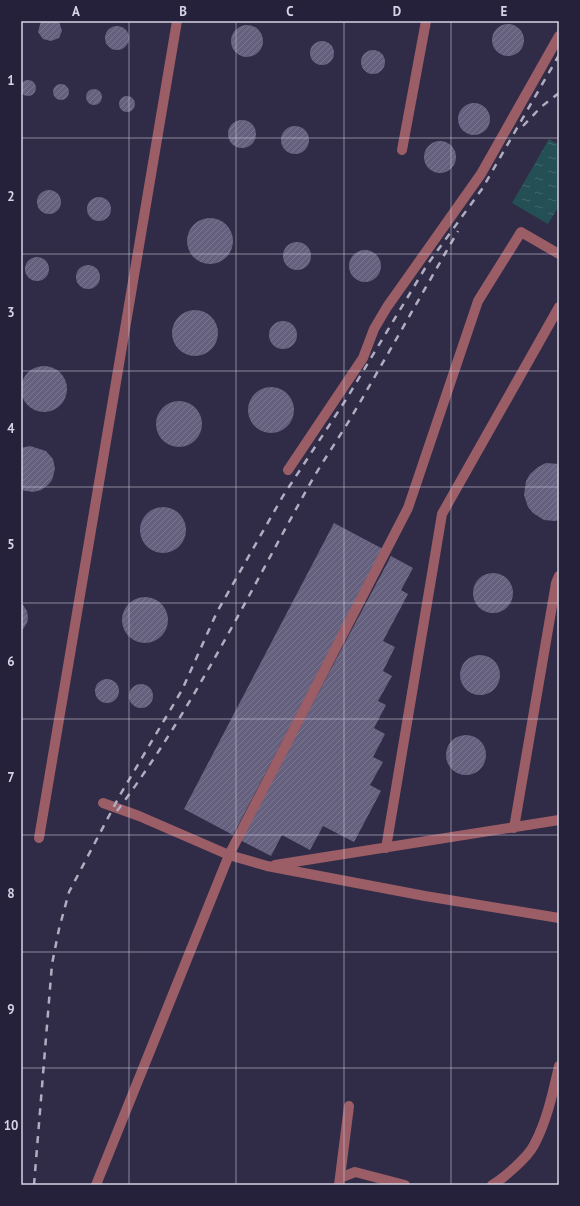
<svg xmlns="http://www.w3.org/2000/svg" width="580" height="1206" font-family="'PT Sans',sans-serif">
<style>
.water{fill:url(#water-ripples)}
.building{fill:url(#building-hatch)}
.lines{fill:none;stroke-linecap:round;stroke-linejoin:round}
.minor{stroke:#9b5d66;stroke-width:10}
.rail{stroke:#b1adc1;stroke-width:2.5;stroke-dasharray:7 7;stroke-linecap:butt}
.grid{fill:none;stroke:#d6d3e5;stroke-width:1;stroke-opacity:0.55}
.neatline{fill:none;stroke:#d6d3e5;stroke-width:1.5}
.grid-label{font-size:13px;text-anchor:middle;font-weight:bold;fill:#d6d3e5}
</style>
<defs>
<pattern id="water-ripples" width="26" height="14" patternUnits="userSpaceOnUse"><rect width="26" height="14" fill="#245055"/><path d="M2 4q2-2 4 0t4 0M15 11q2-2 4 0t4 0" fill="none" stroke="#43686d"/></pattern>
<pattern id="building-hatch" width="6" height="6" patternUnits="userSpaceOnUse"><rect width="6" height="6" fill="#65607e"/><path d="M-1 1l2-2M0 6l6-6M5 7l2-2" fill="none" stroke="#7a7690"/></pattern>
</defs>
<rect width="100%" height="100%" fill="#302b46"/>
<path class="water" d="M549,139L559,145V206L548,224L512,203Z"/>
<path class="building" d="M41,21H59L62,31L59,38L51,41L43,39L38,32Z
M492 40a16 16 0 1 1 32 0a16 16 0 1 1-32 0Z
M231 41a16 16 0 1 1 32 0a16 16 0 1 1-32 0Z
M105 38a12 12 0 1 1 24 0a12 12 0 1 1-24 0Z
M310 53a12 12 0 1 1 24 0a12 12 0 1 1-24 0Z
M361 62a12 12 0 1 1 24 0a12 12 0 1 1-24 0Z
M20 88a8 8 0 1 1 16 0a8 8 0 1 1-16 0Z
M53 92a8 8 0 1 1 16 0a8 8 0 1 1-16 0Z
M86 97a8 8 0 1 1 16 0a8 8 0 1 1-16 0Z
M119 104a8 8 0 1 1 16 0a8 8 0 1 1-16 0Z
M458 119a16 16 0 1 1 32 0a16 16 0 1 1-32 0Z
M228 134a14 14 0 1 1 28 0a14 14 0 1 1-28 0Z
M281 140a14 14 0 1 1 28 0a14 14 0 1 1-28 0Z
M424 157a16 16 0 1 1 32 0a16 16 0 1 1-32 0Z
M37 202a12 12 0 1 1 24 0a12 12 0 1 1-24 0Z
M87 209a12 12 0 1 1 24 0a12 12 0 1 1-24 0Z
M187 241a23 23 0 1 1 46 0a23 23 0 1 1-46 0Z
M283 256a14 14 0 1 1 28 0a14 14 0 1 1-28 0Z
M349 266a16 16 0 1 1 32 0a16 16 0 1 1-32 0Z
M25 269a12 12 0 1 1 24 0a12 12 0 1 1-24 0Z
M76 277a12 12 0 1 1 24 0a12 12 0 1 1-24 0Z
M172 333a23 23 0 1 1 46 0a23 23 0 1 1-46 0Z
M269 335a14 14 0 1 1 28 0a14 14 0 1 1-28 0Z
M21 389a23 23 0 1 1 46 0a23 23 0 1 1-46 0Z
M248 410a23 23 0 1 1 46 0a23 23 0 1 1-46 0Z
M156 424a23 23 0 1 1 46 0a23 23 0 1 1-46 0Z
M30,446L46,451L53,459L55,469L52,480L48,485L41,490L33,492L21,490V448Z
M546,463L559,464V520L555,521L544,520L533,513L528,507L524,495L526,481L530,474L538,467Z
M140 530a23 23 0 1 1 46 0a23 23 0 1 1-46 0Z
M334,523L383,549L233,835L184,809Z
M391,556L413,568L401,590L408,594L383,641L395,647L383,671L392,676L378,701L386,705L374,728L385,734L373,757L383,762L370,785L381,791L354,842L323,826L310,850L282,835L271,856L240,840Z
M473 593a20 20 0 1 1 40 0a20 20 0 1 1-40 0Z
M122 620a23 23 0 1 1 46 0a23 23 0 1 1-46 0Z
M21,602L27,611L28,618L27,623L21,632Z
M460 675a20 20 0 1 1 40 0a20 20 0 1 1-40 0Z
M95 691a12 12 0 1 1 24 0a12 12 0 1 1-24 0Z
M129 696a12 12 0 1 1 24 0a12 12 0 1 1-24 0Z
M446 755a20 20 0 1 1 40 0a20 20 0 1 1-40 0Z"/>
<g class="lines">
<path class="minor" d="M402,150L426,21
M288,470L363,358L374,329L387,307L481,174L559,36
M103,803L139,816L229,855L267,866L425,896L559,918
M514,828L556,583L559,576
M39,838L177,21
M386,848L442,514L559,307
M275,865L559,820
M340,1178L355,1172L405,1185
M96,1185L229,855L408,508L478,301L521,232L559,254
M339,1185L349,1106
M492,1185C504,1178 528,1157 534,1145C547,1121 553,1092 559,1066"/>
<path class="rail" d="M523,126L541,107L559,93
M117,811C191,712 246,599 306,491C320,465 337,441 352,416C388,354 423,292 458,231
M34,1185L52,964L59,929L69,892L120,795L182,690L217,612L283,496L347,398L427,265L482,189L559,55"/>
</g>
<path class="grid" d="M129,21V1185M236,21V1185M344,21V1185M451,21V1185M21,138H559M21,254H559M21,371H559M21,487H559M21,603H559M21,719H559M21,835H559M21,952H559M21,1068H559"/>
<rect width="580" height="1206" fill="none" stroke="#26213b" stroke-width="44"/>
<rect x="22" y="22" width="536" height="1162" class="neatline"/>
<g class="grid-label">
<text x="76" y="16">A</text>
<text x="183" y="16">B</text>
<text x="290" y="16">C</text>
<text x="397" y="16">D</text>
<text x="504" y="16">E</text>
<text x="11" y="85">1</text>
<text x="11" y="201">2</text>
<text x="11" y="317">3</text>
<text x="11" y="433">4</text>
<text x="11" y="549">5</text>
<text x="11" y="666">6</text>
<text x="11" y="782">7</text>
<text x="11" y="898">8</text>
<text x="11" y="1014">9</text>
<text x="11" y="1130">10</text>
</g>
</svg>
